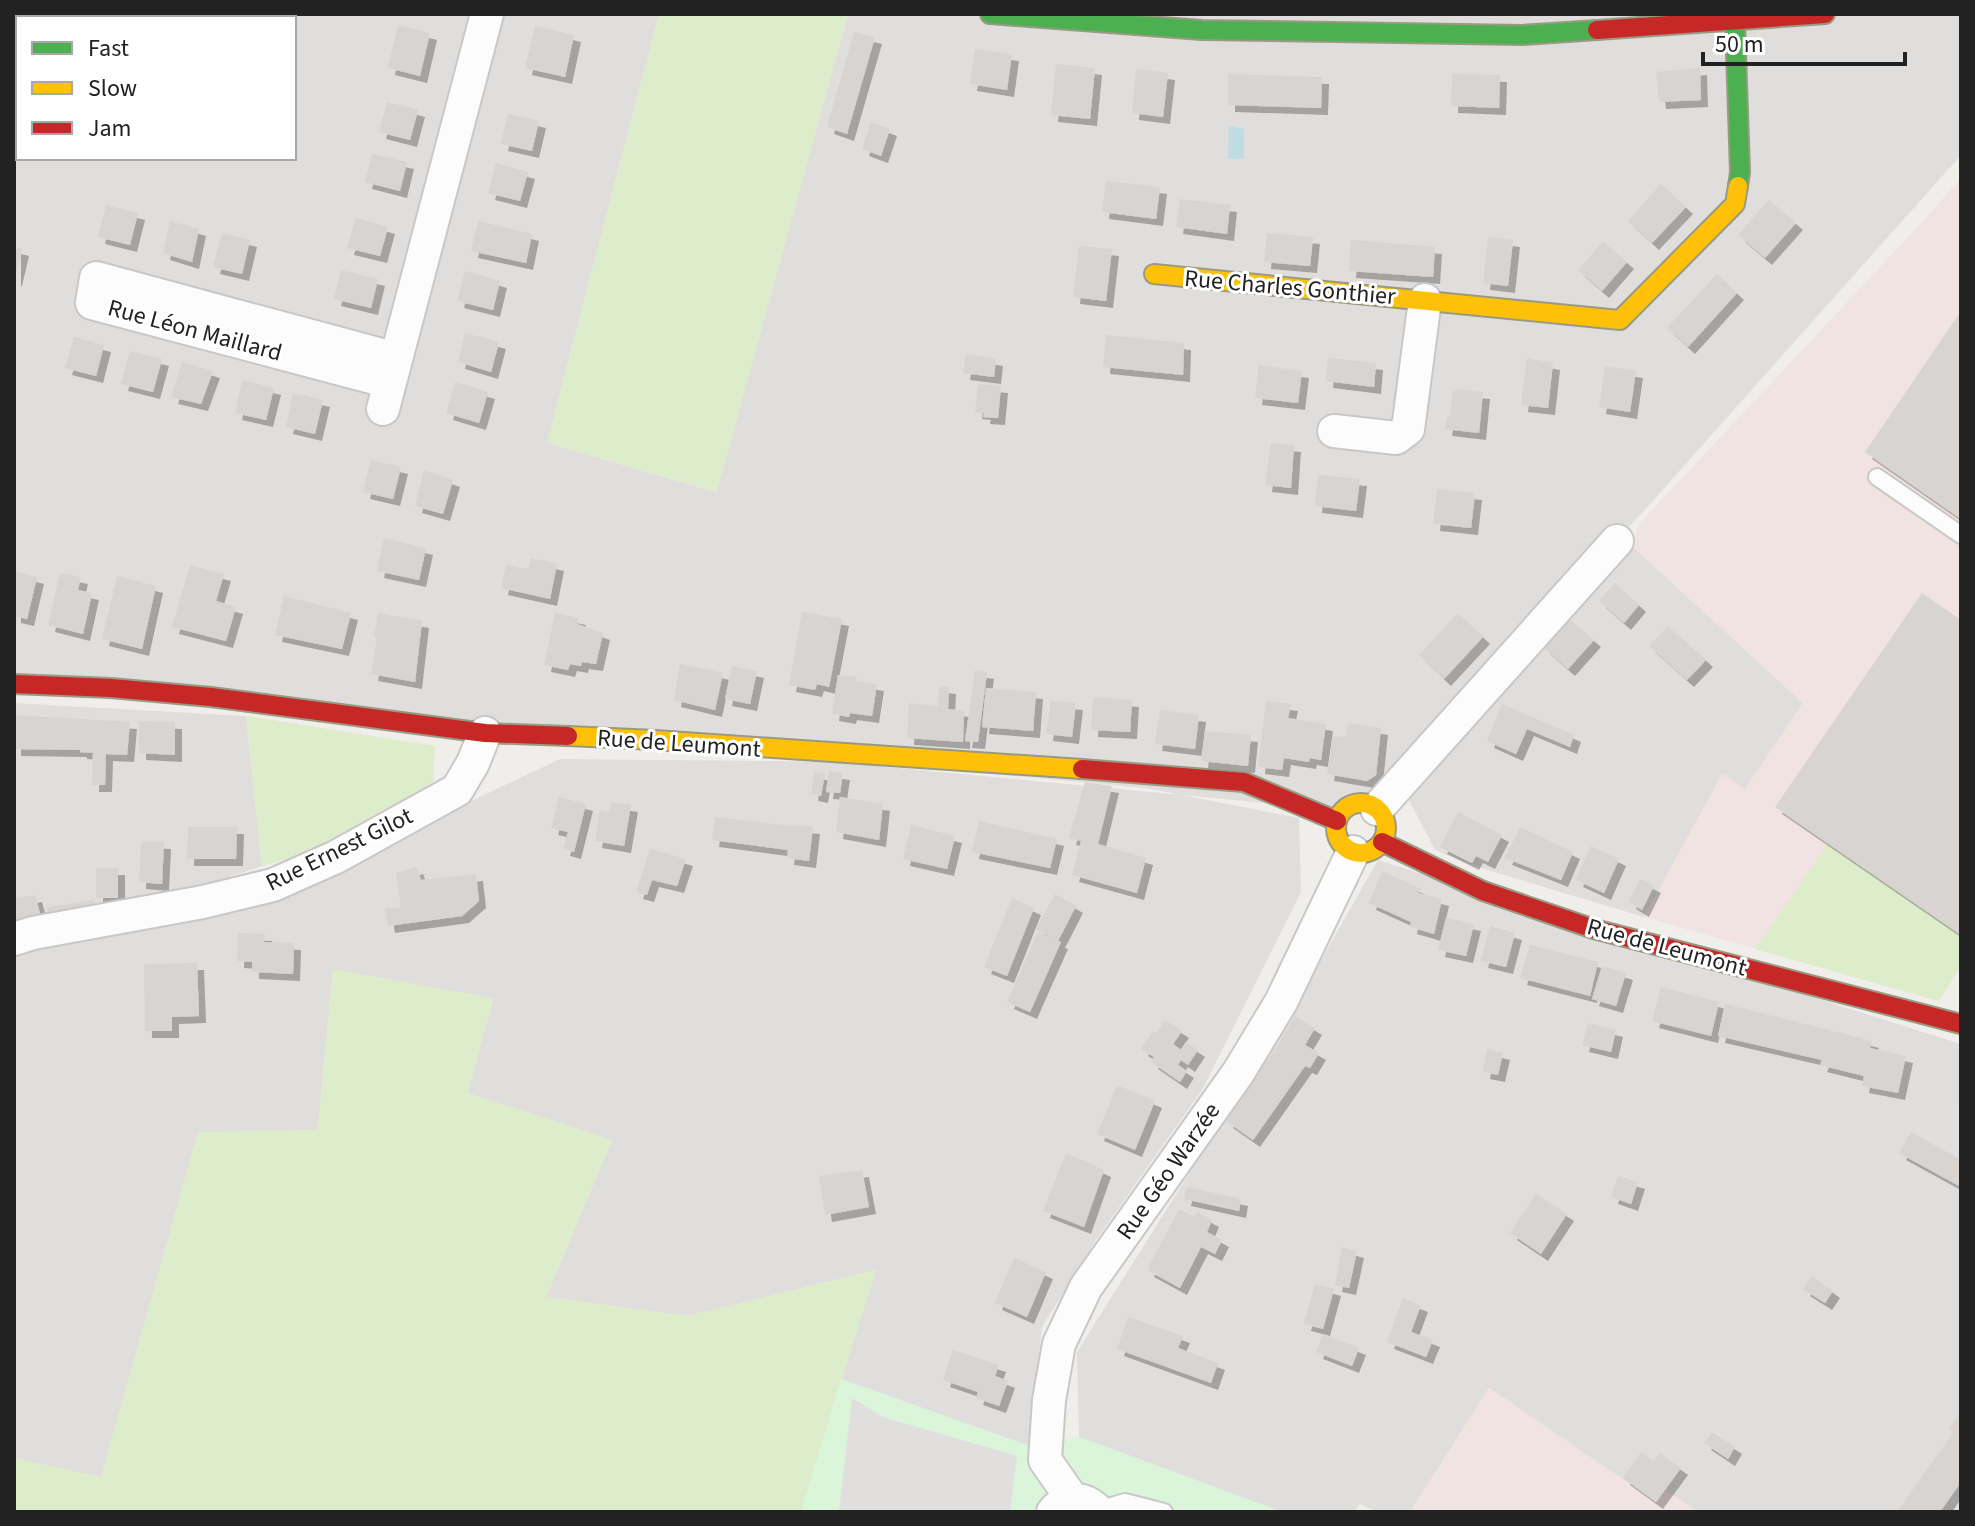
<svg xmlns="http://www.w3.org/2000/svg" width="1975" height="1526" font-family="'Source Sans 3',sans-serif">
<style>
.residential{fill:#dfdedc;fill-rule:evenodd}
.commercial{fill:#f1e3e1}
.grass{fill:#ddeccb}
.park{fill:#daf5da}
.parking{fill:#e0dfde}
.water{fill:#bfdbe3}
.building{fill:#d7d4d2;filter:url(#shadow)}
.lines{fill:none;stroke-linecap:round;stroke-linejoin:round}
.lane-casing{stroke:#c9c8c7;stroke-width:20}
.street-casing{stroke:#c9c8c7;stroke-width:36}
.fast-casing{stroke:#999a82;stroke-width:22}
.slow-casing{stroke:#999a82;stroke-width:22}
.jam-casing{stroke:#999a82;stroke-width:22}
.lane{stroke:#fdfcfc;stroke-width:16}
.street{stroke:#fdfcfc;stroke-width:32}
.fast{stroke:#4caf50;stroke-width:18}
.slow{stroke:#ffc107;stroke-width:18}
.jam{stroke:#c62828;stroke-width:18}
.labels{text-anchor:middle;stroke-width:6;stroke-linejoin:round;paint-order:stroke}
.street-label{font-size:24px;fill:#222;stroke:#fff}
</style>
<defs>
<filter id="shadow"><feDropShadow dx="7" dy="7" stdDeviation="0" flood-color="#0004"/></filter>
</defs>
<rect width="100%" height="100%" fill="#f0eeeb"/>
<path class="residential" d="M14,14H659L547,443L716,492L848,14H1961V155L1641,514L1375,793L1350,794L1329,809L14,684ZM18,18H294V158H18Z
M1632,546L1803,703L1745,790L1722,775L1644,917L1474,866L1435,850L1409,800L1459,730Z
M14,703L246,716L262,866L98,920L14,929Z
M560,759L864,762L1146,788L1299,818L1301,892L1202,1090L1096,1240L1042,1327L1029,1446L841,1379L876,1270L687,1316L546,1297L612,1140L467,1093L493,999L333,970L318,1130L198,1133L101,1478L14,1458V955L267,898Z
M1378,860L1961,1044V1509L1959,1512H1699L1665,1490L1656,1502L1489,1388L1410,1512H1377L1360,1504L1354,1512H1282L1079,1437L1077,1352L1300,997Z"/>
<path class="commercial" d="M1961,178V966L1939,1001L1644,917L1722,774L1745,789L1803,703L1632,546L1640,523L1925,219Z
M1489,1388L1656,1502L1665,1490L1699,1512H1410Z"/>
<path class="grass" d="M659,14H848L717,492L547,443Z
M246,716L435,746L433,784L320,849L262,866Z
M1828,844L1961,935V966L1939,1001L1755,949Z
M333,969L493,998L468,1093L612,1140L546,1297L687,1316L876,1270L801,1512H14V1458L101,1477L198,1132L318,1130Z"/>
<path class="park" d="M841,1379L1029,1446L1079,1437L1282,1512H801Z"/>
<path class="parking" d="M1940,1089L1961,1102V1160L1911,1132Z
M852,1398L883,1417L1017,1456L1010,1512H839Z"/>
<path class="water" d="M1229,126L1244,129V159H1228Z"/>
<path class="building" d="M72,14H130L129,18H71Z
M161,14H195L194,18H160Z
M398,25L430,33L420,76L388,68Z
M535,26L574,35L565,77L525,68Z
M854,32L875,37L847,134L827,127Z
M975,49L1012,54L1007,90L970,84Z
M1056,64L1095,68L1090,119L1051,115Z
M1700,68L1701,100L1659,102L1656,72Z
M1136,69L1168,73L1163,117L1132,113Z
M1228,74L1322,77L1321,108L1228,105Z
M1452,74L1500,75L1499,108L1451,106Z
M387,102L418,110L410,140L379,132Z
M508,114L539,121L532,151L501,144Z
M871,122L890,129L881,156L862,149Z
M372,154L407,162L400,191L365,182Z
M496,163L528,172L520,201L488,193Z
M1106,181L1160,187L1156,219L1102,212Z
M1661,184L1686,207L1652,243L1628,221Z
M1180,199L1230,205L1227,234L1176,227Z
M1769,200L1796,223L1765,258L1738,235Z
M106,205L138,213L130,245L98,237Z
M356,218L388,227L380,256L347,248Z
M170,221L199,229L192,262L163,253Z
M478,221L532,234L526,263L471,251Z
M222,233L250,240L242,274L213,267Z
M1267,233L1313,237L1310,266L1264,262Z
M1488,237L1513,240L1508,286L1483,283Z
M1351,240L1435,247L1433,277L1349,271Z
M1603,241L1627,262L1602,291L1578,270Z
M1079,246L1112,249L1106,301L1073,297Z
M14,247L22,249L15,279H14Z
M341,270L378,279L371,308L334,299Z
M465,271L500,281L493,310L457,301Z
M1717,274L1737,293L1688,347L1667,328Z
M1961,311V519L1865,452Z
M465,333L499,342L491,372L458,362Z
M1106,335L1184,343L1183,375L1103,367Z
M74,337L104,345L96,376L65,368Z
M130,351L162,359L153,392L121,384Z
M966,354L996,359L994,377L963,373Z
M1328,358L1376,363L1374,387L1326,381Z
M1527,358L1553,363L1548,408L1521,405Z
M182,362L213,371L201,404L171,397Z
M1259,365L1302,371L1298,403L1255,398Z
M1605,366L1636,371L1630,412L1599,407Z
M242,380L274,388L266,420L235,413Z
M455,382L488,392L479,423L446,413Z
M978,384L1001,386L998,418L983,417L984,413L975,412Z
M1453,389L1483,392L1479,433L1445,429L1447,417H1450Z
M293,393L323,400L315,434L286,427Z
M1271,443L1294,445L1291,488L1265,485Z
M371,460L401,467L393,499L363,492Z
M424,470L453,480L443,514L415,506Z
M1318,475L1360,479L1356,511L1315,506Z
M1437,489L1475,493L1471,528L1433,524Z
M384,538L426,548L419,580L377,571Z
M531,558L557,564L550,599L501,588L506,565L528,569Z
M190,565L224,574L216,601L236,607L226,641L172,627Z
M14,571L37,577L27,619L14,616Z
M60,573L81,577L78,590L92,593L83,634L48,625Z
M117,576L156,586L142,649L102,639Z
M1615,583L1639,605L1624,623L1599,601Z
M1922,593L1961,620V935L1775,807Z
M284,596L351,613L342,649L275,635Z
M802,612L842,619L829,687L817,684L815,690L789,685Z
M378,613L422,621L415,682L371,674L377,638L374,637Z
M555,613L579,618L577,624L603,633L596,664L582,662L581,666L570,664L568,670L544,665Z
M1458,613L1483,637L1444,679L1419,655Z
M1569,619L1594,640L1568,669L1543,647Z
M1668,626L1706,660L1687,680L1649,646Z
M680,664L723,673L715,710L674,700Z
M732,666L757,671L750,704L725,699Z
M975,670L987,672L978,742L965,741Z
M838,675L857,677L856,681L877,684L872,716L850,713L849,717L832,714Z
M939,686L949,687L948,709L964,710L963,742L907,738L909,703L938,706Z
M986,688L1036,692L1033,731L982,727Z
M1093,697L1132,700L1130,732L1091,730Z
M1051,701L1076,703L1072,737L1046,734Z
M1266,701L1291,704L1288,718L1326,724L1321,760L1310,758L1309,762L1284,758L1282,770L1258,767Z
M1502,704L1574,735L1570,747L1527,729L1516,754L1487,741Z
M1160,710L1199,715L1195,749L1155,744Z
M14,715L130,722L127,755L106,754L105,785H92L93,753L80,752V750L14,749Z
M139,721L175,722V755L139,753Z
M1348,723L1381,728L1376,775L1367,781L1327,774L1333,736L1346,737Z
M1205,731L1251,735L1248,766L1201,761Z
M829,771L843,773L840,793L826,792Z
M814,772L825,774L821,796L811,794Z
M1085,782L1112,786L1098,844L1146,858L1137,893L1072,875L1081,841L1069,838Z
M559,797L586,804L574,852L563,849L568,832L551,828Z
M840,797L883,804L879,840L836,832Z
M611,802L631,805L624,846L595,841L600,810L610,812Z
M1458,812L1502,835L1488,862L1476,856L1472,863L1440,847Z
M715,817L791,826V825L813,827L809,861L787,858L788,850L712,840Z
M979,821L1057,839L1050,868L972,852Z
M911,825L955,836L947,869L903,859Z
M188,827H237L236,859H187Z
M1520,827L1573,852L1561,880L1505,858Z
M141,841L164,842L162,884L139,882Z
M1591,846L1619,859L1604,893L1576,880Z
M650,849L686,859L677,886L652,880L647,895L636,892Z
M416,867L421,880L476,874L479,901L462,916L388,926L385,909L401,907L396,873Z
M96,868H118V898H96Z
M1382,871L1421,889L1418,893L1442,899L1434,934L1410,927L1411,922L1369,903Z
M1640,879L1654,886L1642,910L1629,902Z
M1055,894L1076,906L1058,941L1061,942L1030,1012L1007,1002L1038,932L1052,938L1036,929Z
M35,895L41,917L14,923V899Z
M1012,898L1034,908L1007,976L984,967Z
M94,900L96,915L50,922L47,907Z
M1446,918L1474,924L1466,956L1438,950Z
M1490,926L1515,933L1506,967L1481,961Z
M238,933L265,934L264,942L294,943L293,974L252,972V962L237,961Z
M1530,945L1598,962L1590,996L1520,978Z
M197,963L199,1016L172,1017V1031H145L144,964Z
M1602,966L1626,973L1616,1006L1592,999Z
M1661,987L1719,1002L1711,1036L1652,1021Z
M1725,1004L1872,1041L1870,1048L1906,1056L1898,1093L1862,1086L1864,1076L1820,1065L1822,1060L1718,1036Z
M1295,1016L1315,1028L1305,1045L1319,1053L1310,1068L1305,1066L1253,1140L1226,1121L1277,1047Z
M1165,1020L1182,1031L1173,1044L1181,1050L1186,1042L1198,1050L1188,1065L1181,1060L1178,1065L1187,1071L1180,1082L1151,1062L1154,1057L1141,1049L1153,1031L1157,1033Z
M1588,1023L1616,1030L1611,1052L1582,1045Z
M1487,1049L1503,1053L1498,1075L1483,1072Z
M1117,1085L1155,1101L1135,1150L1097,1134Z
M1911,1132L1961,1160V1187L1899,1153Z
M1066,1153L1104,1170L1084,1227L1043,1211Z
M862,1170L869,1207L825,1215L819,1176Z
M1618,1176L1638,1182L1631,1204L1611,1197Z
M1187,1187L1241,1199L1239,1211L1184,1199Z
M1536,1194L1567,1214L1541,1254L1510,1233Z
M1179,1209L1194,1217L1197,1212L1212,1220L1207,1232L1222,1240L1215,1254L1201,1247L1180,1288L1147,1270Z
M1342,1247L1357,1251L1349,1288L1335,1285Z
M1014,1258L1046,1272L1027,1317L995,1303Z
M1812,1276L1833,1291L1825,1303L1803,1289Z
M1315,1284L1334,1289L1323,1329L1304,1324Z
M1403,1298L1421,1305L1411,1332L1433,1340L1426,1357L1387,1342Z
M1128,1317L1183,1336L1178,1348L1218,1363L1211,1383L1117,1349Z
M1323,1334L1359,1348L1352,1366L1316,1352Z
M953,1350L999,1365L995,1376L1008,1381L999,1406L976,1398L978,1392L943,1380Z
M1961,1411V1482L1940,1512H1897L1953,1433L1949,1429Z
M1712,1432L1735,1447L1728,1459L1704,1443Z
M1641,1452L1654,1461L1660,1453L1681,1468L1656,1502L1623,1478Z"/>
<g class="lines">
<g class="lane-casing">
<path id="lane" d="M1877,477L1961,535
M1098,1510L1125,1502L1164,1512"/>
</g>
<g class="street-casing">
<path id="street" d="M390,382L92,303L96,278L396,359
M383,409L487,14
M1334,431L1396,438L1408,429L1425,300
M1377,809L1617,541
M14,939L33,933L203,902L273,885L336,857L457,790L473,763L485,733
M1073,1500L1045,1460L1049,1400L1059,1344L1086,1287L1238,1073L1281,1002L1353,852
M1053,1512C1067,1495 1085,1497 1099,1512"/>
</g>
<g class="fast-casing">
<path id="fast" d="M990,14L1202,30L1522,35L1597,30
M1735,21L1740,172L1738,186"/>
</g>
<g class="slow-casing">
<path id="slow" d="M1154,274L1620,320L1735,204L1738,186
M568,736L655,740L1082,769
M1336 828a25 25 0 1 1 50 0a25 25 0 1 1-50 0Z"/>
</g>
<g class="jam-casing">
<path id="jam" d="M1597,30L1825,14
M14,684L111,688L211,697L485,733L568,736
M1082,769L1244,782L1337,821
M1382,842L1483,891L1594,929L1961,1024"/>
</g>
<use href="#lane" class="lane"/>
<use href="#street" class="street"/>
<use href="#fast" class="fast"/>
<use href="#slow" class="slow"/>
<use href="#jam" class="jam"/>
</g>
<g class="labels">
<g class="street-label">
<text transform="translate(1290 287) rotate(5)" y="8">Rue Charles Gonthier</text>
<text transform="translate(195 330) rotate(15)" y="8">Rue Léon Maillard</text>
<text transform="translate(679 743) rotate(4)" y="8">Rue de Leumont</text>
<text transform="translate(339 849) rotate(-26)" y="8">Rue Ernest Gilot</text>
<text transform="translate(1667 947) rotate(15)" y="8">Rue de Leumont</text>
<text transform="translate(1168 1171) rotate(-55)" y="8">Rue Géo Warzée</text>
</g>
</g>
<rect width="1975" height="1526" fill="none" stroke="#222222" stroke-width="32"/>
<rect x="16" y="16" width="280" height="144" fill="#ffffff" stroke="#a7a7a7" stroke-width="2"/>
<rect x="32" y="42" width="40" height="12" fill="#4caf50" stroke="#a7a7a7" stroke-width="2"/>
<text x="88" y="56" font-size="24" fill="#222222">Fast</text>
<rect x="32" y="82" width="40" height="12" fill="#ffc107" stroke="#a7a7a7" stroke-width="2"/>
<text x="88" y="96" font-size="24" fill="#222222">Slow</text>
<rect x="32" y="122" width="40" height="12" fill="#c62828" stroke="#a7a7a7" stroke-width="2"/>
<text x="88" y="136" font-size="24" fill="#222222">Jam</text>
<path d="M1703 52v12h202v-12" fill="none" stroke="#222222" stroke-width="4"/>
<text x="1715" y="52" font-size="24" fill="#222222" stroke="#ffffff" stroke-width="6" paint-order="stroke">50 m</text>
</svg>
